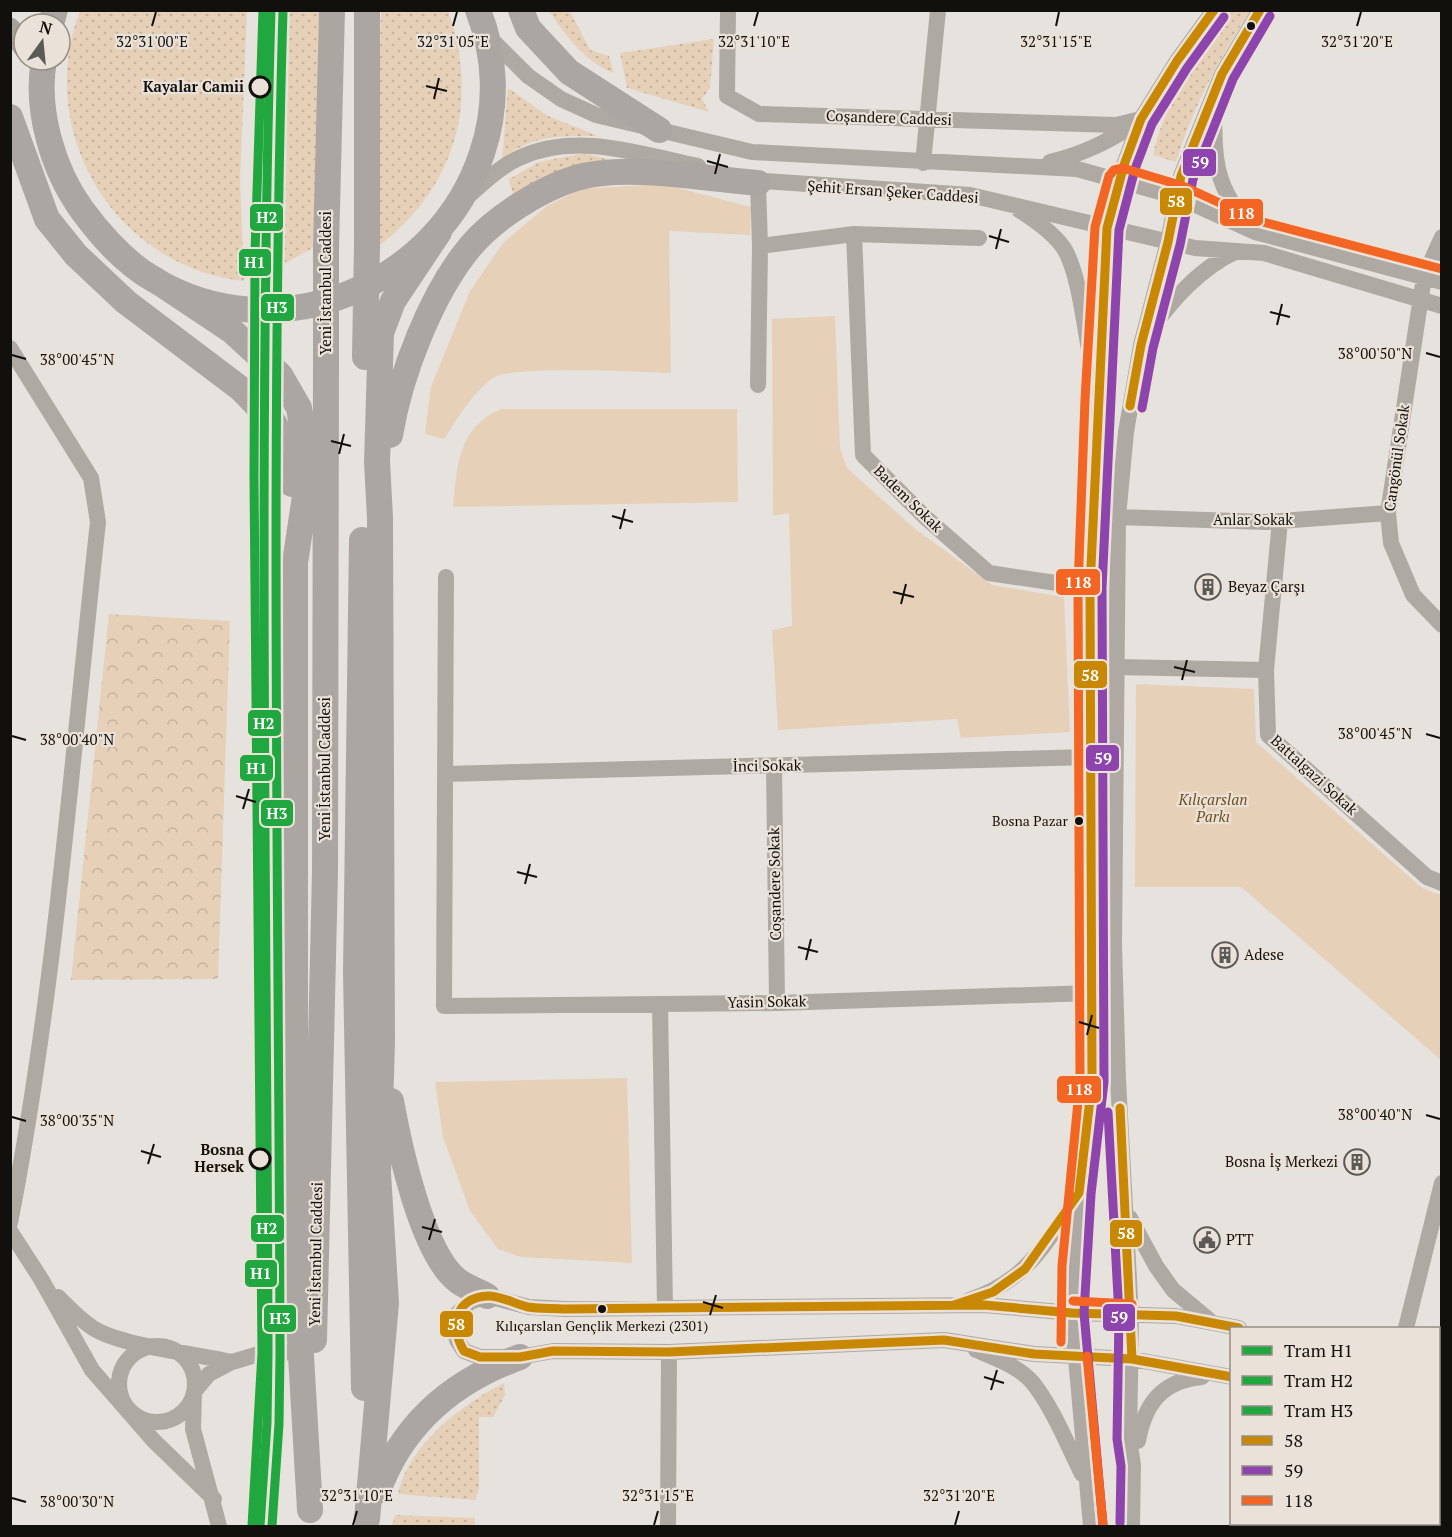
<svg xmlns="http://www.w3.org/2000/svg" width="1452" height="1537" font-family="'PT Serif',serif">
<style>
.grass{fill:url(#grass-dots)}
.forest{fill:url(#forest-crowns)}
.green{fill:#e6d1b8}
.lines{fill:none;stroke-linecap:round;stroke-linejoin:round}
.minor{stroke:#aea9a3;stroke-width:16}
.major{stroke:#a6a19a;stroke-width:21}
.highway{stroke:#aba6a1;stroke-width:26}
.highway-bridge{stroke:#aba6a1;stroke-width:26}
.bus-1-casing{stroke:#eae2d9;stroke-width:14}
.bus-2-casing{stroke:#eae2d9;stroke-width:14}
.bus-3-casing{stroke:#eae2d9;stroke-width:14}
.bus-1{stroke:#c98803;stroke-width:9}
.bus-2{stroke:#8e44ad;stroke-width:9}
.bus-3{stroke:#f26522;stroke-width:9}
.tram-1-casing{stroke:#eae2d9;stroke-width:14}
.tram-2-casing{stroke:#eae2d9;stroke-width:14}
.tram-3-casing{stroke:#eae2d9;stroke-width:14}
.tram-1{stroke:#21a73f;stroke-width:9}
.tram-2{stroke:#21a73f;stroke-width:9}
.tram-3{stroke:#21a73f;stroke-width:9}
.ticks{fill:none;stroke:#12100d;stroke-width:2}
.bus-dot{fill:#12100d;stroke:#eae2d9;stroke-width:2}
.stop-dot{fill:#eae2d9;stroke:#12100d;stroke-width:3}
.labels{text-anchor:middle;stroke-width:4.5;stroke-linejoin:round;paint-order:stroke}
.bus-label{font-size:14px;fill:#12100d;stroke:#eae2d9;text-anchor:end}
.stop-label{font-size:15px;font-weight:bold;fill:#12100d;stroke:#eae2d9;text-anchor:end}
.street-label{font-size:15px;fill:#12100d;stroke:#eae2d9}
.poi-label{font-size:15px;fill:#12100d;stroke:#eae2d9;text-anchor:start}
.park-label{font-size:15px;font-style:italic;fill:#734f1d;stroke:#eae2d9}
.ticks-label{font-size:15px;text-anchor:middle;fill:#12100d;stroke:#eae2d9;stroke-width:4.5;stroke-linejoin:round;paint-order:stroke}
.line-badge{stroke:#eae2d9;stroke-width:2}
.badge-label{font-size:16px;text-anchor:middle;font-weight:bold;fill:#fff}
</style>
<defs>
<pattern id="grass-dots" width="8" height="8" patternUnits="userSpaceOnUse" patternTransform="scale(1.5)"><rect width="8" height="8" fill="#e6d1b8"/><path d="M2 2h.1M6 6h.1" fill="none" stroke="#c4b29d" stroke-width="1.8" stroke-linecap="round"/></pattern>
<pattern id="forest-crowns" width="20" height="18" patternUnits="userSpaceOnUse" patternTransform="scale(1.5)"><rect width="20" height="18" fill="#e6d1b8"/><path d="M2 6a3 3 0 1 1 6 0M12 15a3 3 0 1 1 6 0" fill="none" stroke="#c4b29d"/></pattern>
</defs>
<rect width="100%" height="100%" fill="#e6e2dd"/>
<path class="grass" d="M80,11H247L240,180L244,281C114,267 34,131 80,11Z
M290,11H319L314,247L281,266Z
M381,11H448C481,103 454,191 375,249Z
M549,11H570L590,50L609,56L614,73C585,62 566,36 549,11Z
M1226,11H1250C1219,58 1193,107 1176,162L1153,155C1164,103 1198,55 1226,11Z
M714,39L710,88L702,99L709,112L627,88L620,53Z
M508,88L548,116L598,136C563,136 530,134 502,160Z
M584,153L628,165L514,198L509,179L539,162Z
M504,1383L505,1395L493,1417H479V1488L475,1500L398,1494C409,1444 461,1405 504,1383Z
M395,1515L475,1518V1526H392Z"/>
<path class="forest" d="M109,614L230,621L218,979L71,980Z"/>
<path class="green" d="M663,184L751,207L750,235L669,231L671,373C643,372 510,365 493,378C472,393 458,418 444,439L425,434L431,387L470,291L504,242L547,206L581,189Z
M835,316L840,448L847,468L914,528L992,585L1064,597L1070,732L961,738L957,719L778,730L772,630L792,626L789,513L773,516L772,319Z
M501,409H737L738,502L453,507C457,466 458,427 501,409Z
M1136,684L1254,689L1256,742L1422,888L1441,895V1060L1241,887H1135Z
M627,1078L632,1263L521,1257L498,1249L470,1211L443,1137L435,1082Z"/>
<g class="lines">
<path class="minor" d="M728,10L727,96L759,114L1116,125L1141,119
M488,36L528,76L561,99L596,115L752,152L1077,169L1178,197L1255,232L1442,282
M1214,104C1215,157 1212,185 1251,227
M1050,162C1082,154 1106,143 1133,125
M923,163L938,10
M749,180L970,195L1195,248L1264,253L1442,306
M758,183L760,246L854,234L979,238
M464,200C480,186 499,167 519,158C575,131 640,154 698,166
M1019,210C1035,220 1055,234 1065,250C1081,279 1085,336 1093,370
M854,234L863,455L926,518L989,573L1090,588
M1442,237L1424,277L1388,513L1391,543L1413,595L1442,625
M1149,332C1172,300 1200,268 1237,251
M10,348L91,478L98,522C72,756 55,992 10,1223
M758,385L760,246
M1118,517L1266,522L1388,513
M1280,521L1266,670L1268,735L1427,877L1442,883
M446,577L444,1006L777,1003L1091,993
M1115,667L1266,670
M774,766L777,1003
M445,774L1089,757
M660,1004L665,1308
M1130,1218L1156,1266L1173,1290L1209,1320
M10,1231L41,1279L92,1370L154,1441L214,1499
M58,1297C69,1308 79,1319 93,1328C121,1346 197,1354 232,1362
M969,1300C1028,1281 1046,1242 1079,1194
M1406,1328L1442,1183
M119 1384a38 38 0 1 1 76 0a38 38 0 1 1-76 0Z
M976,1350C995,1358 1020,1367 1033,1383C1054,1410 1067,1444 1082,1474
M1438,1374L1442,1375
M1232,1377L1132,1359L1034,1354L944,1340L669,1352L553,1351L520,1357H480L464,1351L457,1340L454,1328L458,1313L470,1302L487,1296L529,1307L565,1309L984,1305L1072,1313L1176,1316L1239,1328
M1438,1417H1442
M1138,1441C1145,1403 1162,1381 1202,1377
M219,1526L193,1429L194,1392L209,1374L232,1362L262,1353L299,1352
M668,1526L669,1352
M1091,1526L1072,1313L1079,1193L1092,1082L1090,588L1107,228L1124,165L1141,119L1177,61L1214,10
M1132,1526L1133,1465L1129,1439L1131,1316L1118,1080L1114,945L1118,517L1126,432L1141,345L1168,242L1181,176L1222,74L1260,10
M1381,1526L1382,1524"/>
<path class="major" d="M10,28L24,48"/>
<path class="highway" d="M521,10L528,28L569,72L659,130
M51,24L55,10
M44,60C35,110 53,170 82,210C102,237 124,262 153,279C276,354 439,286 482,153C498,106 496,56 478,10
M10,117L47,219L76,255L126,302L241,389L274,423L291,458L292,484
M367,245V10
M326,248L332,10
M154,279L232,331L280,375L299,408L309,469L295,563V1253L310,1510
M390,435C400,375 431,294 470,247C494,218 540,189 576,178C625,163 706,179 758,183
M362,540L356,973L364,1388
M391,1101C399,1145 422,1254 458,1281C466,1287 478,1291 487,1296
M314,1340L325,872L326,358
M378,1491C403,1423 453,1381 520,1357
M367,1519L386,1303L378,1173L382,1042L380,518L377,462L381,333L393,301L439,232"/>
<path class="highway-bridge" d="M365,357L367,245
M326,358V248"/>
<g class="bus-1-casing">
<path id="bus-1" d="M1130,406L1141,345L1168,242L1181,176L1222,74L1260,10
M1120,1108L1132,1359
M954,1305L993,1292L1025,1269L1079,1193L1092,1082L1090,588L1107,228L1124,165L1141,119L1177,61L1214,10
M1232,1377L1132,1359L1034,1354L944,1340L669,1352L553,1351L520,1357H480L464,1351C450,1328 454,1298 487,1296C499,1295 515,1304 528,1307C540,1309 553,1308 565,1309L984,1305L1072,1313L1176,1316L1239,1328"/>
</g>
<g class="bus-2-casing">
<path id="bus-2" d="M1142,408L1153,348L1180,245L1193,179L1233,79L1270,16
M1108,1112L1119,1316L1117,1439L1121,1466L1120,1523
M1103,1525L1084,1313L1091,1194L1104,1082L1102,588L1119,230L1135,169L1152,124L1187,68L1224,17"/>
</g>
<g class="bus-3-casing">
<path id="bus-3" d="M1073,1301L1132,1304
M1061,1342L1062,1266L1080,1081L1078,588L1085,400L1095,227L1109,176L1114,170L1123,168L1183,186L1259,221L1442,269
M1087,1356L1103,1525"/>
</g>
<use href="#bus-1" class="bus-1"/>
<use href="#bus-2" class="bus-2"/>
<use href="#bus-3" class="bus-3"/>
<g class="tram-1-casing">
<path id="tram-1" d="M252,1526L262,1353L254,479L255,252L263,10"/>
</g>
<g class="tram-2-casing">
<path id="tram-2" d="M260,1526L267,1423L268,1353C267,905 258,458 271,10"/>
</g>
<g class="tram-3-casing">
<path id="tram-3" d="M272,1526L279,1424L280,1353C279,906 270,458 283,10"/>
</g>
<use href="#tram-1" class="tram-1"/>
<use href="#tram-2" class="tram-2"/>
<use href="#tram-3" class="tram-3"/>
</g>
<path class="ticks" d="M152,26L156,12M453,26L457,12M754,26L758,12M1056,26L1059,12M1357,26L1361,12M426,86L447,91M434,99L439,78M707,161L728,167M715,174L720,154M989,236L1009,242M996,249L1001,229M1270,312L1290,317M1277,325L1282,304M1426,353L1440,357M12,355L26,359M331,441L351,446M339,454L344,434M612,516L633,522M620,529L625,509M893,592L914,597M901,604L906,584M1174,667L1195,672M1182,680L1187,660M1426,734L1440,738M12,736L26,740M236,796L256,802M243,809L249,789M517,872L537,877M525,884L530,864M798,947L818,952M806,960L811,939M1079,1022L1099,1028M1087,1035L1092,1015M1426,1115L1440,1119M12,1117L26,1121M141,1151L161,1157M148,1164L154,1144M422,1227L442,1232M429,1240L435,1219M703,1302L723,1308M710,1315L716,1295M984,1377L1004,1383M991,1390L997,1370M12,1498L26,1502M353,1525L357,1511M654,1525L658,1511M955,1525L959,1511"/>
<defs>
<g id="building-ring" transform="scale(1.35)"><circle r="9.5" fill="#eae2d9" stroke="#5c5a56" stroke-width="1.5"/><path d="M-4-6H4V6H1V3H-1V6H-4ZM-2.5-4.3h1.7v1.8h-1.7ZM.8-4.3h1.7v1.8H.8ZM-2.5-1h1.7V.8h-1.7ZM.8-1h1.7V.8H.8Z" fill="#5c5a56"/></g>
<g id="civic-ring" transform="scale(1.35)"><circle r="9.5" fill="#eae2d9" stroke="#5c5a56" stroke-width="1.5"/><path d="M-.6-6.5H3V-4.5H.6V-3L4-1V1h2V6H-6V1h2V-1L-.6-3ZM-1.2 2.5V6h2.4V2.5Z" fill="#5c5a56"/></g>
</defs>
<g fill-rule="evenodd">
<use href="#building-ring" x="1208" y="587"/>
<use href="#building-ring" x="1225" y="955"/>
<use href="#building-ring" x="1357" y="1162"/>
<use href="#civic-ring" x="1207" y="1240"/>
</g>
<g class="bus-dot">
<circle cx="1251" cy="26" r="5"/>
<circle cx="1079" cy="821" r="5"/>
<circle cx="602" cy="1309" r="5"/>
</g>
<g class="stop-dot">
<circle cx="260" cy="87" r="10"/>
<circle cx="260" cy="1159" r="10"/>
</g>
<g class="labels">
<g class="bus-label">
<text x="1068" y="826">Bosna Pazar</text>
<text x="602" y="1331" text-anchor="middle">Kılıçarslan Gençlik Merkezi (2301)</text>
</g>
<g class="stop-label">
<text x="244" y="92">Kayalar Camii</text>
<text x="244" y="1155">Bosna<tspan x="244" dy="17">Hersek</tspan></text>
</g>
<g class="street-label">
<text transform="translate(889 118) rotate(2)" y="5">Coşandere Caddesi</text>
<text transform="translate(893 192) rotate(4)" y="5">Şehit Ersan Şeker Caddesi</text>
<text transform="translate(326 283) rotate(-90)" y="5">Yeni İstanbul Caddesi</text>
<text transform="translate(1397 458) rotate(-82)" y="5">Cangönül Sokak</text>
<text transform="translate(908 499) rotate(44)" y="5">Badem Sokak</text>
<text x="1253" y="525">Anlar Sokak</text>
<text transform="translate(767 766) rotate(-1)" y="5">İnci Sokak</text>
<text transform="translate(325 769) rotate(-90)" y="5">Yeni İstanbul Caddesi</text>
<text transform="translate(1314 775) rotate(42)" y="5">Battalgazi Sokak</text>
<text transform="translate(775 884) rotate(-91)" y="5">Coşandere Sokak</text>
<text transform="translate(767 1002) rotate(-1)" y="5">Yasin Sokak</text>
<text transform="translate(316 1254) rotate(-89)" y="5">Yeni İstanbul Caddesi</text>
</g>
<g class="poi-label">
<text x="1228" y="592">Beyaz Çarşı</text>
<text x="1244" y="960">Adese</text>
<text x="1338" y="1167" text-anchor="end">Bosna İş Merkezi</text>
<text x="1226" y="1245">PTT</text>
</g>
<g class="park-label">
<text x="1213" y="805">Kılıçarslan<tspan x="1213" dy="17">Parkı</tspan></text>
</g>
</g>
<g class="ticks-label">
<text x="152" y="47">32°31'00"E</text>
<text x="453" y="47">32°31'05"E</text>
<text x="754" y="47">32°31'10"E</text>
<text x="1056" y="47">32°31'15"E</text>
<text x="1357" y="47">32°31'20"E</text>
<text x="1375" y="359">38°00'50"N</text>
<text x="77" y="365">38°00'45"N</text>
<text x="1375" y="739">38°00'45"N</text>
<text x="77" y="745">38°00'40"N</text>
<text x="1375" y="1120">38°00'40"N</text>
<text x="77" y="1126">38°00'35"N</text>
<text x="357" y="1501">32°31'10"E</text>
<text x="658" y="1501">32°31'15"E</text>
<text x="959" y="1501">32°31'20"E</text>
<text x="77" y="1507">38°00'30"N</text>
</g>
<g class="line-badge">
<rect x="1182" y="148" width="35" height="29" rx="6" fill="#8e44ad"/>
<rect x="1159" y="187" width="34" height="29" rx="6" fill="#c98803"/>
<rect x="1219" y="198" width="45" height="29" rx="6" fill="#f26522"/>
<rect x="249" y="203" width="35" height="29" rx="6" fill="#21a73f"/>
<rect x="238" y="248" width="34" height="29" rx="6" fill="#21a73f"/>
<rect x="260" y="293" width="35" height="29" rx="6" fill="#21a73f"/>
<rect x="1055" y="568" width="46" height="28" rx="6" fill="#f26522"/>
<rect x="1073" y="660" width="35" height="29" rx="6" fill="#c98803"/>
<rect x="247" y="709" width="35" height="28" rx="6" fill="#21a73f"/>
<rect x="1085" y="744" width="35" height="28" rx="6" fill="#8e44ad"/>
<rect x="239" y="754" width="35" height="28" rx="6" fill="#21a73f"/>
<rect x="260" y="799" width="34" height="28" rx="6" fill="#21a73f"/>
<rect x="1056" y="1075" width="46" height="29" rx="6" fill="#f26522"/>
<rect x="250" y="1214" width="35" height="29" rx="6" fill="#21a73f"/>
<rect x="1109" y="1219" width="34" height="29" rx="6" fill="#c98803"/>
<rect x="244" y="1259" width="34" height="29" rx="6" fill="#21a73f"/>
<rect x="1102" y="1303" width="34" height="29" rx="6" fill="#8e44ad"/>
<rect x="263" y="1304" width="34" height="29" rx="6" fill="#21a73f"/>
<rect x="439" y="1310" width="35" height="28" rx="6" fill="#c98803"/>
</g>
<g class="badge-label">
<text x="1200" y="168">59</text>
<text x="1176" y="207">58</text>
<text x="1241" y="219">118</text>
<text x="267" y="223">H2</text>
<text x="255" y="268">H1</text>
<text x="277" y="313">H3</text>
<text x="1078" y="588">118</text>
<text x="1090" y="681">58</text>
<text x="264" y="729">H2</text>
<text x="1103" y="764">59</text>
<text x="257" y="774">H1</text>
<text x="277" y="819">H3</text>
<text x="1079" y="1095">118</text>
<text x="267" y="1234">H2</text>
<text x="1126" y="1239">58</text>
<text x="261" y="1279">H1</text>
<text x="1119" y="1323">59</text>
<text x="280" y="1324">H3</text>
<text x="456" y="1330">58</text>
</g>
<rect width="1452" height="1537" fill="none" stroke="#12100d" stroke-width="24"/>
<rect x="1230" y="1327" width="210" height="198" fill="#eae2d9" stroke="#948e87" stroke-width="1.5"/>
<rect x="1242" y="1346" width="30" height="9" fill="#21a73f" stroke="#948e87" stroke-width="1.5"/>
<text x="1284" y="1357" font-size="18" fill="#12100d">Tram H1</text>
<rect x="1242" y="1376" width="30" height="9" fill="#21a73f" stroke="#948e87" stroke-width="1.5"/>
<text x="1284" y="1387" font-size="18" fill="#12100d">Tram H2</text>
<rect x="1242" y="1406" width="30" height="9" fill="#21a73f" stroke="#948e87" stroke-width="1.5"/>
<text x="1284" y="1417" font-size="18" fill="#12100d">Tram H3</text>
<rect x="1242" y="1436" width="30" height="9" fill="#c98803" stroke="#948e87" stroke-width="1.5"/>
<text x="1284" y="1447" font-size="18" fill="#12100d">58</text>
<rect x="1242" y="1466" width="30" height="9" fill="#8e44ad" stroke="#948e87" stroke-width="1.5"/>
<text x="1284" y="1477" font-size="18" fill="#12100d">59</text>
<rect x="1242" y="1496" width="30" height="9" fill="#f26522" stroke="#948e87" stroke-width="1.5"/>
<text x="1284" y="1507" font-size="18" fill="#12100d">118</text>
<g transform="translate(42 42) rotate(15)"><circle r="28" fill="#eae2d9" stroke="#948e87" stroke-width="1.5"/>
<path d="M0-4.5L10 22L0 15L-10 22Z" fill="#5c5a56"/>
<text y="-9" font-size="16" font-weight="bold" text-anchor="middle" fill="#12100d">N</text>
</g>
</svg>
